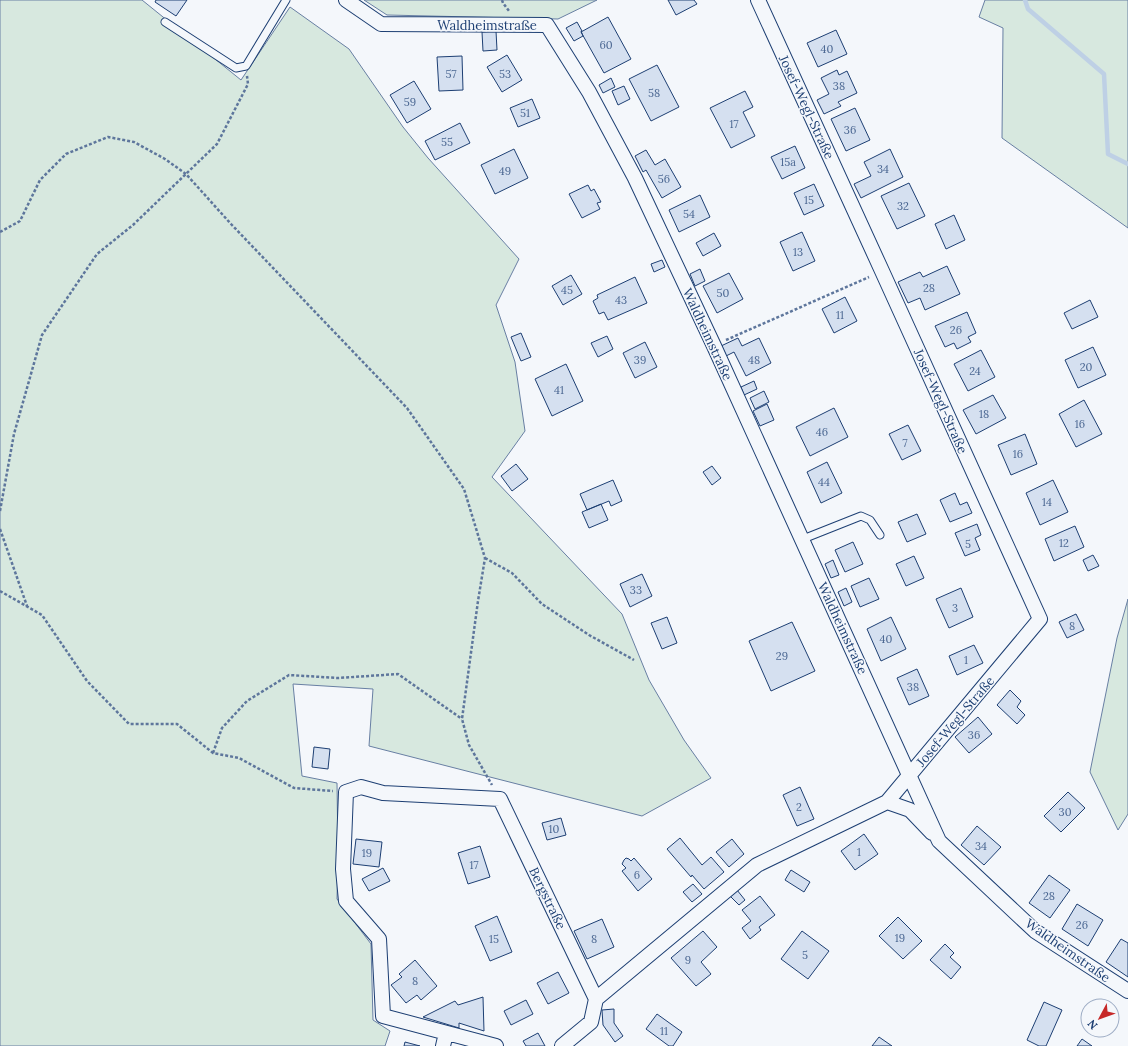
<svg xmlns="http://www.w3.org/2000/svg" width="1128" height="1046" font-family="Lora,serif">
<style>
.green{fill:#d7e8df;stroke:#687fa3}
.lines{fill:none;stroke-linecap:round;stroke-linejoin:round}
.stream{stroke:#bed0e5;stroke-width:4.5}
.building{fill:#d5e0f0;stroke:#1d3f73}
.lane-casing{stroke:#1d3f73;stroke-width:9}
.street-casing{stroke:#1d3f73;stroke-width:16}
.path{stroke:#5e769c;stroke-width:2.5;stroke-dasharray:3 2;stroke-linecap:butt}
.lane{stroke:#f4f7fb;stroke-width:7}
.street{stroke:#f4f7fb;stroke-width:14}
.labels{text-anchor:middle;stroke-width:3;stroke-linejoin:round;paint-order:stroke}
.number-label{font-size:11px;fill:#4b6792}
.street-label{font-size:13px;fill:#1d3f73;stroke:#f4f7fb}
</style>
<rect width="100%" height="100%" fill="#f4f7fb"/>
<path class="green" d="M0,0H142L241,80L290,7L349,49L403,127L428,158L519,259L496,305L515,362L525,431L492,477L622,614L649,680L684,740L711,778L642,816L369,746L373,689L293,684L302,776L337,783L338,856L337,899L371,944L373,1020L390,1031L385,1046H0Z
M364,0H597L558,19L387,15Z
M985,0H1128V228L1002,138L1003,28L979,17Z
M1128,599V814L1118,830L1090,772L1117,638Z"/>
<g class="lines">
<path class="stream" d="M1025,0L1028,9L1104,74L1108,154L1128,164"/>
</g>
<path class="building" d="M156,0H187L176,16L155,2Z
M668,0H694L697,4L676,15Z
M608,17L631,59L604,73L581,32Z
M577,22L582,31H581L583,36L574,41L566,28Z
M836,30L847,54L818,67L807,43Z
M496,31L497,50L483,51L482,32Z
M507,55L522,80L502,92L487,67Z
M462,56L463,90L439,91L437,57Z
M657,65L679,107L651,121L629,79Z
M837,70L839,75L847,71L857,93L838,102L841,106L824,114L817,100L829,94L821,78Z
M611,78L615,87L603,93L599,85Z
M414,81L431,109L407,123L390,95Z
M624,86L630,99L618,105L612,91Z
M745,91L753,107L743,112L755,136L731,148L710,108Z
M532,99L540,118L518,127L510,108Z
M855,108L870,140L846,151L831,119Z
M460,123L470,143L435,160L425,141Z
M795,146L805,168L782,179L771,157Z
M514,149L528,178L495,194L481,165Z
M890,149L903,177L861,198L854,184L871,176L864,162Z
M646,150L655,165L665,159L681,187L662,198L646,170L643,172L635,156Z
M909,183L925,216L897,229L881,196Z
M814,184L824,206L804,215L794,193Z
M588,185L591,191L594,189L601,202L597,203L600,209L582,218L569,194Z
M700,195L710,217L679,232L669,210Z
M954,215L965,240L946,249L935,224Z
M802,232L815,261L793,271L780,242Z
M714,233L721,246L703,256L696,243Z
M662,260L665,267L654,272L651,264Z
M947,266L960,294L925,310L920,298L908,303L898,282L920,272L923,277Z
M700,269L705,281L695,286L690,274Z
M729,273L743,299L717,313L703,286Z
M571,275L582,294L563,305L552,286Z
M635,277L647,303L608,320L604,312L599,314L593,301L598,298L597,295Z
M845,297L857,321L834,333L822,309Z
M1090,300L1098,317L1072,329L1064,313Z
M967,312L976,333L968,337L971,342L957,349L954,343L945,347L935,326Z
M521,333L531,357L521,361L511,337Z
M607,336L613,349L598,357L591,343Z
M738,338L742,346L759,338L771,363L746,376L734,352L726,356L721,346Z
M645,342L657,367L635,378L623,353Z
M1093,347L1106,375L1078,388L1065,360Z
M981,350L995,377L968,391L954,364Z
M566,364L583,401L552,416L535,379Z
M754,381L757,389L744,395L741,387Z
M764,391L769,402L755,409L750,398Z
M993,395L1006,418L976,434L963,410Z
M1084,400L1102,434L1076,447L1059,414Z
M767,404L774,420L760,426L753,411Z
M834,408L848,437L810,456L796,427Z
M908,425L921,451L902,460L889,434Z
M1025,434L1037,464L1011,475L998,445Z
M827,462L842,493L821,503L807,472Z
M516,464L528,479L512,491L501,476Z
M712,466L721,478L712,485L703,472Z
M613,480L622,501L611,506L609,501L587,510L580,494Z
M1053,480L1068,512L1040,525L1026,493Z
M955,493L960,505L967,502L972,513L950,522L940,500Z
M601,504L608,520L589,528L582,512Z
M917,514L926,534L907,542L898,522Z
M977,524L981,535L975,538L980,550L965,556L955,533Z
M1075,526L1084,547L1054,561L1045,539Z
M853,542L863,564L845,572L835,550Z
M1093,555L1099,566L1088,571L1083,560Z
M914,556L924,578L906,586L896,564Z
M833,560L839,575L831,578L825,564Z
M642,574L652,596L630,607L620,584Z
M869,578L879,599L860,607L851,586Z
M846,588L852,602L844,606L838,592Z
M961,588L973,617L949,628L936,599Z
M1076,614L1084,630L1067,638L1059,622Z
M667,617L677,643L662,649L651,623Z
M891,617L906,649L881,661L867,629Z
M792,622L815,671L771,691L749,641Z
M974,645L983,663L957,675L949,656Z
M917,669L929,696L909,705L897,678Z
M1010,690L1021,701L1017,707L1025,715L1017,724L997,705Z
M978,717L992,734L969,753L955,737Z
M314,747L330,749L328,769L312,767Z
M800,787L814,819L797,826L783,795Z
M1068,792L1085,808L1061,832L1044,816Z
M561,818L566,835L547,840L542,823Z
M977,826L1001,847L984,865L961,845Z
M864,834L878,854L855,870L841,851Z
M680,838L702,865L711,857L724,872L704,889L692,875L691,877L667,849Z
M356,839L382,842L379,867L353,864Z
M732,839L744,854L729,867L716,852Z
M480,846L490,877L468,884L458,853Z
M626,858L629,859L631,861L634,858L652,879L638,891L622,871L626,868L622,864L624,860Z
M383,868L390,881L369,891L362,879Z
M791,870L810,882L804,892L785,880Z
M1049,875L1070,890L1050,918L1029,903Z
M693,884L702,894L692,902L683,892Z
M737,890L745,900L739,905L730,896Z
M760,896L775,915L759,927L761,930L750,939L742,928L751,921L742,910Z
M1077,904L1103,920L1088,946L1062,929Z
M497,916L512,952L490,961L475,926Z
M898,917L922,941L903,959L879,936Z
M602,919L614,947L587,959L574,931Z
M703,931L717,947L701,962L711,974L696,986L671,958Z
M802,931L829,951L808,979L781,959Z
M1121,939L1128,943V977L1106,962Z
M945,944L954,953L950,957L961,967L951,979L930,960Z
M415,960L437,986L421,1000L417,995L406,1003L391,985L402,977L399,974Z
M558,972L569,993L548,1004L537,983Z
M483,997L484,1031L459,1023V1028L423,1017L455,1001L458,1005Z
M526,1000L533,1014L511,1025L504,1011Z
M1044,1002L1062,1010L1046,1046H1039L1027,1040Z
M614,1009V1023L623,1036L615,1042L603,1025L602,1010Z
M657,1014L682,1032L673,1046H669L646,1029Z
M538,1033L545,1046H526L523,1041Z
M879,1037L892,1046H872Z
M1082,1039L1092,1046H1077Z
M405,1042L420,1046H404Z"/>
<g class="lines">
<g class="lane-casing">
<path id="lane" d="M165,22L236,68L246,66L286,0
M803,539L861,516L870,520L880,535"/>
</g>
<g class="street-casing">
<path id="street" d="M346,0L381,24L547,25L589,92L635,178L714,346L939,841L1035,931L1128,991
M887,802L910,810L932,833
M443,1046L446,1033
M496,1046L383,1016L379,939L346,901L343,869L346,792L361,787L383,793L500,799L596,999L757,865L887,802L1040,619L882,271L758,0
M562,1046L591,1022L596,999"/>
</g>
<path class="path" d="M502,0L503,3L509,11
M0,232L20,221L40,180L66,154L108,137L134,142L165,159L186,174L231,224L407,408L464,489L485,558L478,601L462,719L469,745L492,785
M726,340L869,277
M0,511L14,434L42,335L97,254L133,225L217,144L248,84L247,76
M0,529L27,606
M485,558L512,573L542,604L589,635L634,660
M0,591L42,615L87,681L129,724H177L213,753L239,758L294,788L333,791
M213,753L222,728L247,701L289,675L338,678L398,674L462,719"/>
<use href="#lane" class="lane"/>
<use href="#street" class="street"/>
</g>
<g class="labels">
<g class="number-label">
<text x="606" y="49">60</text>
<text x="827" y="53">40</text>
<text x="451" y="78">57</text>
<text x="505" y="78">53</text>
<text x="839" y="90">38</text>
<text x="654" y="97">58</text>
<text x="410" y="106">59</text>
<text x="525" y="117">51</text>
<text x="734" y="128">17</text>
<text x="850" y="134">36</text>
<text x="447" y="146">55</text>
<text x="788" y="166">15a</text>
<text x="883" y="173">34</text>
<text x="505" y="175">49</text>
<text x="664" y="183">56</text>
<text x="809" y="204">15</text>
<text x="903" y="210">32</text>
<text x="689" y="218">54</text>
<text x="798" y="256">13</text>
<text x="929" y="292">28</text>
<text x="567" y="294">45</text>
<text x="723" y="297">50</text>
<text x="621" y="304">43</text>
<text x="840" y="319">11</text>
<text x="956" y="334">26</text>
<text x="640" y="364">39</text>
<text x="754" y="364">48</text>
<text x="1086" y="371">20</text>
<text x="975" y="375">24</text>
<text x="559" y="394">41</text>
<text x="984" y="418">18</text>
<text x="1080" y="428">16</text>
<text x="822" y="436">46</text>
<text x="905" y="447">7</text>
<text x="1018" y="458">16</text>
<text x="824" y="486">44</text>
<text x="1047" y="506">14</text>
<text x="1064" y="547">12</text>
<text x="968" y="548">5</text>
<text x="636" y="594">33</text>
<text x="955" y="612">3</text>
<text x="1072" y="630">8</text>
<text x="886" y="643">40</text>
<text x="782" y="660">29</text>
<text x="966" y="664">1</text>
<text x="913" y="691">38</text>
<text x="974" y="739">36</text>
<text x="799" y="811">2</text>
<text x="1065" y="816">30</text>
<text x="554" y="833">10</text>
<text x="981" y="850">34</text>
<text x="859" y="856">1</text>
<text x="367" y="857">19</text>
<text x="474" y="869">17</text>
<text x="637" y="879">6</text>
<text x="1049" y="900">28</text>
<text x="1082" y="929">26</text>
<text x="900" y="942">19</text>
<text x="494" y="943">15</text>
<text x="594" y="943">8</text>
<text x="805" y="959">5</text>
<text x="688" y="964">9</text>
<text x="415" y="985">8</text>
<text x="664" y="1035">11</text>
</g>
<g class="street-label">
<text x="487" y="30">Waldheimstraße</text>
<text transform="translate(807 107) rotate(65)" y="5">Josef-Wegl-Straße</text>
<text transform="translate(708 334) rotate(65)" y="5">Waldheimstraße</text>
<text transform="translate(941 401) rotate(66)" y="5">Josef-Wegl-Straße</text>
<text transform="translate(843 628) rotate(65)" y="5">Waldheimstraße</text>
<text transform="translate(955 721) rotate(-50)" y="5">Josef-Wegl-Straße</text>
<text transform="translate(548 898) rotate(64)" y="5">Bergstraße</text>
<text transform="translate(1068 950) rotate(35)" y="5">Waldheimstraße</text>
</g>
</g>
<g transform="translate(1100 1018) rotate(229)"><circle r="19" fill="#f4f7fb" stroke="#9eadc5"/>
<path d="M0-3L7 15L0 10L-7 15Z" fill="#c62828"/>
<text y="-6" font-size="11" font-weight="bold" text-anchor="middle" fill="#1d3f73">N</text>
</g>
</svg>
